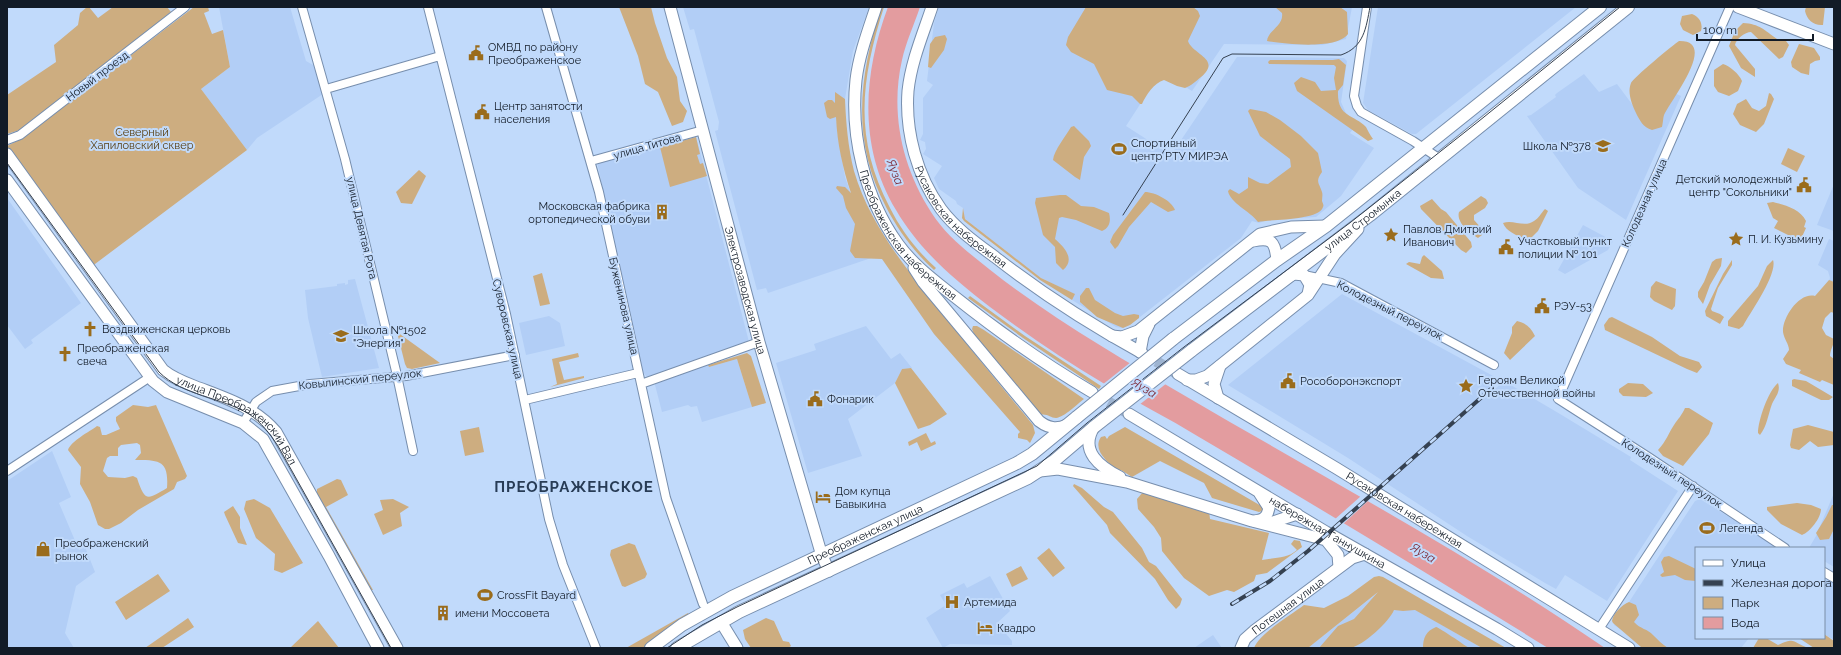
<svg xmlns="http://www.w3.org/2000/svg" width="1841" height="655" font-family="Raleway,sans-serif">
<style>
.built{fill:#b2cef6}
.green{fill:#cdad80;fill-rule:evenodd}
.water{fill:#e39c9f}
.pier{fill:#c1dafb}
.lines{fill:none;stroke-linecap:round;stroke-linejoin:round}
.secondary-tunnel{stroke:#9eb4d1;stroke-width:11;stroke-dasharray:11 5.5;stroke-linecap:butt}
.street-casing{stroke:#778ead;stroke-width:10}
.secondary-casing{stroke:#778ead;stroke-width:13}
.primary-casing{stroke:#778ead;stroke-width:14}
.street{stroke:#fff;stroke-width:8}
.secondary{stroke:#fff;stroke-width:11}
.primary{stroke:#fff;stroke-width:12}
.tram{stroke:#354151;stroke-width:1}
.rail-casing{stroke:#354151;stroke-width:4}
.rail{stroke:#c1dafb;stroke-width:2.5;stroke-dasharray:8;stroke-linecap:butt}
.primary-bridge-casing{stroke:#778ead;stroke-width:14;stroke-linecap:butt}
.primary-bridge{stroke:#fff;stroke-width:12}
.labels{text-anchor:middle;stroke-width:4;stroke-linejoin:round;paint-order:stroke}
.poi-label{font-size:11px;fill:#121b27;stroke:#c1dafb;text-anchor:start}
.street-label{font-size:11px;fill:#121b27;stroke:#c1dafb}
.park-label{font-size:11px;fill:#563c0f;stroke:#c1dafb}
.water-label{font-size:12px;font-style:italic;fill:#7c2834;stroke:#c1dafb}
.district-label{font-size:15px;font-weight:bold;letter-spacing:1px;fill:#283c56;stroke:#c1dafb}
</style>
<rect width="100%" height="100%" fill="#c1dafb"/>
<path class="built" d="M219,7H290L306,61L315,66L323,94L257,138L247,150L201,89L230,67Z
M683,7H869L853,51L845,99L835,93L837,131L845,177L855,206L880,255L768,293L766,288L757,290L715,131L718,130L719,122L694,29L690,30Z
M939,7H1352L1346,39L1322,45L1224,44L1192,91L1161,72L1126,126L1171,155L1237,57L1344,58L1347,61L1341,102L1353,129L1350,133L1374,148L1341,196L1316,217L1267,220L1259,223L1252,221L1241,238L1131,324L1122,328L1116,327L1072,300L1074,294L1041,278L965,219L963,208L957,204L956,201L939,189L934,178L942,166L923,154L926,149L925,142L920,140L923,134V98L933,85L927,81L934,23Z
M1378,7H1576L1416,134H1412L1368,110L1363,103Z
M1584,74L1599,92L1617,84L1643,119L1659,86L1681,96L1626,220L1578,188L1527,116L1531,115L1556,97L1555,95L1557,93Z
M696,136L749,342L652,377H647L643,372L597,162Z
M1834,184V231L1817,225Z
M7,198L81,303L31,340L33,343L25,349L7,325Z
M1583,225L1613,241L1608,250L1565,274L1558,270Z
M1829,239L1834,241V309L1820,303L1830,278L1828,271L1818,265Z
M355,279L379,368L322,377L308,318L305,290L337,286V284L345,283V285L348,284V280Z
M1342,294L1495,377L1488,383L1494,390L1504,381L1560,414L1631,457L1630,460L1678,491L1607,601L1565,575L1556,589L1545,583L1467,536L1348,458L1228,385Z
M549,316L560,323L565,346L526,355L519,323Z
M866,326L891,359L900,353L912,368L902,369L895,383L848,419L862,456L808,473L776,363L816,350L814,344Z
M737,359L752,407L702,422L697,406L691,407L688,405L662,412L654,381L707,362L709,367Z
M52,451L71,497L59,503L79,550L85,547L95,572L76,586L65,633L74,648H7V481Z
M1834,493V567L1824,561V548H1809L1816,536Z
M1700,499L1779,548H1696V638H1749L1741,648H1649L1614,625L1695,501Z
M990,576L1010,611L997,623L1012,641V645L950,644L943,648L926,618L946,605L940,595L964,583L967,588Z
M1824,576L1834,583V640L1824,634Z
M1381,590L1482,648H1308Z
M1213,635L1222,648H1194L1207,639Z"/>
<path class="green" d="M87,7H89L98,18L113,7H167L171,12L33,121L20,130L7,134V95L56,62L54,45L78,25L80,13Z
M194,7H208L209,11L204,13L212,34L223,30L230,67L201,89L247,150L91,267L7,150V146L21,139Z
M619,7H651L655,23L667,58L677,77L680,101L687,111L683,122L672,126L658,92L645,84L638,56Z
M881,7H884C861,79 853,138 890,208C901,230 917,251 936,268L934,270C914,252 898,230 886,207C851,140 859,77 881,7Z
M1086,7H1193L1198,11L1200,16L1188,41C1193,55 1222,59 1201,77C1196,81 1191,86 1185,88L1177,86L1164,80C1154,83 1146,95 1142,104H1140L1132,96L1107,90L1094,64L1071,52L1066,45L1068,37Z
M1275,7H1340L1347,12L1348,34C1337,50 1284,44 1267,41C1268,30 1284,26 1282,13Z
M1806,7H1825L1823,25C1814,26 1807,20 1805,11Z
M1692,14C1700,17 1703,24 1701,31L1693,35L1683,30L1680,24L1682,16Z
M1743,23C1760,24 1764,30 1777,39C1780,41 1783,39 1786,41L1789,45L1783,57L1779,59L1751,32C1745,32 1736,39 1735,45L1755,69V77L1741,68L1729,46L1735,31Z
M945,35L947,39L944,50L931,68L928,67L930,44L935,37Z
M1679,41C1719,40 1671,100 1664,115C1663,118 1663,123 1662,127L1652,130C1643,127 1640,121 1636,113C1632,104 1627,93 1631,83C1632,79 1674,44 1679,41Z
M1799,44L1814,48L1820,57V60L1815,61L1810,64L1809,75L1801,73L1792,67L1791,62Z
M1339,59L1346,65L1343,85L1338,91C1337,118 1354,114 1366,127C1368,131 1370,135 1373,139L1368,141L1297,91L1294,83L1301,77L1315,82L1321,91L1336,90L1334,78L1336,67L1334,65L1269,64L1268,62L1270,60H1333Z
M1723,64C1730,66 1739,74 1742,81L1738,91L1729,96L1718,92L1714,86V70Z
M835,92L845,99C846,123 848,147 854,171C867,215 894,253 922,288C958,334 996,380 1033,425L1035,433L1030,443L1027,440L1018,438V434L1020,432L934,334L882,259L855,258L850,251L855,224L846,208L843,196L836,188L837,186L845,187L851,193C843,169 837,143 836,117L830,119L827,117L824,103L828,100H832L835,103Z
M1769,93L1771,94L1774,99L1764,124L1756,132L1740,125L1733,114L1737,104L1746,99L1752,108L1759,111L1766,106Z
M1250,109L1266,112L1280,120L1301,136L1318,153L1322,172C1315,182 1319,182 1322,192C1323,195 1322,198 1322,201C1323,204 1324,205 1323,207C1319,221 1270,219 1258,222C1250,211 1230,203 1228,191L1230,189L1239,194L1248,188V177L1260,183L1268,184L1291,167L1290,159L1260,136L1248,111Z
M1074,126L1089,141L1091,146L1084,157L1080,180L1075,177L1053,160C1054,150 1066,136 1071,127Z
M696,137L700,154L697,155L700,164L703,163L707,176L670,187L660,147Z
M1788,148L1805,156L1797,172L1781,164Z
M419,170L426,176L412,204L401,203L396,192Z
M1145,192C1155,192 1172,201 1175,210L1168,212L1151,202L1129,227L1118,246L1115,249L1110,242L1113,235Z
M1060,195H1066L1081,206L1094,207L1109,213C1111,220 1110,228 1102,231L1076,220L1062,217L1059,218L1055,239C1064,247 1076,259 1063,270L1056,263L1055,247L1043,235L1035,203L1036,198Z
M1481,196L1486,199L1488,203L1485,208L1474,215V220L1483,230L1482,235L1478,238C1469,233 1456,222 1459,212Z
M1432,199L1441,209L1446,212L1471,242L1472,247L1466,253L1461,250L1421,209L1420,206Z
M1773,202C1785,205 1800,209 1806,221L1804,227L1806,228L1800,241L1774,228L1778,221L1773,218L1767,203Z
M963,208L965,219L1041,278L1075,294L1072,300L1040,280L964,221L962,218Z
M1545,209L1548,211L1538,231L1530,239C1521,238 1506,232 1503,223C1513,219 1524,228 1534,221C1539,218 1541,213 1545,209Z
M1424,255L1442,271L1444,279L1431,278L1406,264L1409,262L1420,264L1422,257Z
M1722,258L1721,266L1710,285L1703,304L1698,297V292L1704,282L1712,262L1716,259Z
M1732,260V265L1718,288L1711,309L1712,311L1720,314L1724,317L1720,324L1706,316L1705,311L1723,274Z
M1773,260C1778,274 1750,313 1743,326L1739,329L1728,326V321L1758,286L1767,266Z
M542,273L550,304L540,306L533,276Z
M1829,280L1834,282V313L1831,312L1825,318L1822,328L1826,335L1834,339C1834,345 1830,350 1830,356L1834,359V385L1822,380L1820,382L1799,373L1801,370L1786,364L1783,359L1789,350C1789,344 1784,339 1783,332C1782,318 1799,292 1815,296Z
M1656,281L1676,289L1675,306L1672,310L1654,301L1650,297L1651,287Z
M1086,288H1089L1095,300L1115,313L1123,316L1134,314L1139,315V318L1130,325L1123,328L1097,317L1080,302V296Z
M970,296L1025,336L1101,386L1099,389L1023,338L968,298Z
M1612,317L1652,337L1680,356L1699,362L1702,367L1697,373L1687,369L1605,330L1604,325L1609,318Z
M1517,321C1526,323 1531,328 1535,336L1510,360L1504,353L1512,333V327Z
M973,326H977L984,330L1084,399C1077,404 1065,417 1056,418C1050,418 1047,413 1040,415L974,334L972,329Z
M397,332L440,363L412,369L407,368L405,364Z
M578,353L579,357L559,362L564,380L584,376V378L550,387L557,384L552,359Z
M747,353L751,356L766,403L752,407L737,359L709,367L708,365Z
M911,368L947,414L930,425L918,429L895,383L902,369Z
M1794,379L1806,381L1833,397L1829,400H1821L1792,386V380Z
M1628,383L1643,384L1653,393L1646,397L1623,396L1619,392V389Z
M1778,383C1781,392 1775,397 1772,404C1768,415 1767,426 1760,435L1758,433C1758,421 1768,391 1778,383Z
M133,405L148,407L156,405L187,476L185,479L177,482L174,489L138,510L121,523L109,529H105L98,525L90,502L80,484L81,467L68,450C71,441 89,432 97,426L100,427L102,435H106L120,429L116,421V417ZM137,443L140,445L141,453L135,460C159,460 169,460 167,488C147,500 145,502 137,478L133,476L125,478L108,477L103,471L107,458L110,456H118V448L121,445Z
M1685,408H1689L1713,423L1709,434L1683,466L1663,456L1658,450C1667,440 1668,434 1674,425C1678,419 1682,415 1685,408Z
M1808,425L1834,432V445L1818,447L1810,441L1799,450L1791,448L1790,445L1793,429Z
M479,427L484,452L465,456L460,431Z
M1125,427L1263,507L1262,511L1259,512L1212,498L1204,483L1160,461L1132,477L1121,470H1116C1108,462 1092,450 1101,437L1105,436L1107,439L1109,436Z
M926,433L931,443L935,441L936,444L921,451L917,442L909,446L908,442Z
M337,479L341,480L348,495L326,507L373,590H370L317,494V489Z
M1074,484L1082,488L1104,507L1113,512L1142,548L1149,562L1156,566L1182,599L1180,605L1176,609L1168,600L1155,579L1110,533L1107,525L1073,486Z
M1143,492L1209,511L1210,519L1269,533L1262,560C1275,557 1287,559 1297,550L1291,544L1294,540L1300,541L1302,547L1267,573L1256,575L1254,581L1234,592L1227,590L1209,596L1184,578L1162,551L1161,538L1154,527L1138,509L1137,499Z
M254,499L270,508L303,563L282,573L274,570L275,554L256,538L244,509L246,501Z
M393,499L409,507L400,513L402,526L383,535L374,514L383,510L380,500Z
M1797,503L1811,505L1821,509C1821,518 1810,532 1802,535L1781,524L1767,510V507Z
M1832,505H1834V529L1829,539L1820,540L1816,533L1826,517Z
M233,506L240,517V528L247,545L238,543L225,515L224,512Z
M629,543L635,545L647,574L645,578L625,587L622,586L610,555L611,550Z
M1049,548L1065,568L1053,577L1037,558Z
M1669,556L1696,569V581L1685,580L1675,575L1662,577L1660,575L1664,572L1661,562L1664,557Z
M1021,566L1028,579L1012,587L1006,574Z
M158,574L170,591L126,620L115,602Z
M1379,576L1383,577L1506,648H1482L1415,610L1403,611L1394,610C1389,622 1363,646 1350,648C1340,649 1329,648 1319,648L1338,626L1354,619L1378,592L1308,648H1254C1260,633 1291,615 1304,605L1324,608L1348,596L1374,577Z
M1629,602L1636,605L1639,615L1634,622C1640,629 1648,629 1653,635C1658,640 1662,644 1668,648L1641,647L1613,623L1612,621C1613,613 1622,605 1629,602Z
M688,613L690,617L646,648H626Z
M188,618L194,627L162,648H145Z
M766,618L774,621L783,641L789,642L791,646L788,648H751L745,639L743,630Z
M318,621L339,648H290Z
M1436,627C1440,628 1463,644 1469,648H1423C1423,638 1426,631 1436,627Z
M1824,634L1834,641L1833,648H1814L1799,638H1824Z
M1759,638H1766L1778,645C1797,636 1792,643 1809,648H1753Z"/>
<path class="water" d="M888,7H920C914,25 906,42 902,60C890,113 902,167 931,212C946,236 968,252 989,269C1051,318 1119,357 1187,397C1327,479 1471,556 1605,648H1548C1432,576 1316,506 1199,437C1168,418 1135,401 1103,383C1064,360 1026,334 990,307C954,279 920,251 896,210C858,147 863,74 888,7Z"/>
<path class="pier" d="M1131,362L1167,383L1139,405L1102,385Z
M1361,496L1369,500L1342,525L1334,520Z"/>
<g class="lines">
<path class="secondary-tunnel" d="M1142,353L1176,373
M1094,394L1126,412"/>
<g class="street-casing">
<path id="street" d="M302,7L345,159L396,371L413,451
M428,7L506,314L549,519L563,565L596,648
M546,7L599,192L666,498L703,604
M1367,7L1354,96L1357,106L1361,112L1413,141L1440,159
M1730,7L1558,399L1647,456L1785,548
M326,89L440,56
M7,140L20,135L185,7
M591,161L703,130
M1304,275L1341,283L1494,365
M641,384L759,342
M525,400L638,373
M243,423L256,402L272,391L310,384L406,376L515,355
M7,471L150,377
M1824,572L1834,578
M1599,629L1693,486"/>
</g>
<g class="secondary-casing">
<g id="secondary">
<path id="s1" d="M670,7L759,342L822,556L829,571"/>
<path id="s2" d="M876,7C868,31 859,55 856,80C850,136 865,198 898,244C913,265 935,281 955,297C999,332 1044,364 1092,392"/>
<path id="s3" d="M932,7C923,34 911,62 908,91C905,132 917,176 941,209C956,229 976,243 995,257C1041,293 1091,325 1142,353"/>
<path d="M1738,7L1834,44"/>
<path id="s4" d="M7,154L163,370C174,379 186,383 199,388C228,399 256,408 276,432L397,648"/>
<path d="M7,180L153,381L167,392L243,423L263,439L329,556L378,648"/>
<path d="M1253,241C1272,237 1275,242 1277,260"/>
<path d="M914,268L923,282L1039,421C1048,428 1056,430 1067,425"/>
<path d="M1288,277L1294,274L1304,275L1310,285L1308,294"/>
<path d="M1112,336L1122,337L1138,331L1260,234L1291,227L1326,226"/>
<path d="M1140,352L1143,336L1149,324"/>
<path id="s5" d="M1178,374L1336,468L1629,648"/>
<path d="M1187,380H1196L1207,376L1308,295L1335,254L1358,229"/>
<path d="M1218,398L1214,384L1220,366"/>
<path id="s6" d="M1129,414L1326,532L1497,629L1528,648"/>
<path d="M1094,427C1079,451 1100,467 1120,477"/>
<path d="M1040,471L1058,469L1127,482L1252,521L1326,540L1338,555L1339,567"/>
<path d="M1254,521C1263,520 1267,518 1269,508L1260,494"/>
<path d="M1267,524L1297,514"/>
<path d="M721,622L737,648"/>
<path id="s7" d="M1241,648L1245,639L1254,631L1352,558L1365,554"/>
</g>
</g>
<g class="primary-casing">
<g id="primary">
<path d="M1173,339L1277,260L1326,226L1600,7"/>
<path id="s8" d="M1191,351L1370,215L1628,7"/>
<path id="s9" d="M651,648L682,625L732,597L1017,463L1032,454L1077,417"/>
<path d="M677,648L739,612L1028,478L1054,461L1094,427"/>
</g>
</g>
<use href="#street" class="street"/>
<use href="#secondary" class="secondary"/>
<use href="#primary" class="primary"/>
<path class="tram" d="M7,163L159,372C183,396 221,397 249,414C261,422 270,434 278,446L391,648
M1123,215L1223,58L1232,54L1341,55C1364,47 1366,28 1370,7
M667,648L702,625L737,607L1037,466L1087,423L1184,347L1351,222L1479,121L1620,7"/>
<g class="rail-casing">
<path id="rail" d="M1232,604L1270,581L1308,551L1492,388"/>
</g>
<use href="#rail" class="rail"/>
<g class="primary-bridge-casing">
<path id="primary-bridge" d="M1077,417L1173,339
M1094,427L1191,351"/>
</g>
<use href="#primary-bridge" class="primary-bridge"/>
</g>
<defs>
<g id="civic-bare" transform="scale(1.2)"><path d="M-.6-6.5H3V-4.5H.6V-3L4-1V1h2V6H-6V1h2V-1L-.6-3ZM-1.2 2.5V6h2.4V2.5Z" fill="#9a6c1c" stroke="#c1dafb" stroke-width="2.5" paint-order="stroke"/></g>
<g id="school-bare" transform="scale(1.2)"><path d="M0-5L7-2L0 1L-7-2ZM-4 1L0 2.5L4 1V4Q0 6-4 4Z" fill="#9a6c1c" stroke="#c1dafb" stroke-width="2.5" paint-order="stroke"/></g>
<g id="stadium-bare" transform="scale(1.2)"><path d="M0-5a6.5 5 0 1 0 0 10a6.5 5 0 1 0 0-10ZM-3.5-1.8h7v3.6h-7Z" fill="#9a6c1c" stroke="#c1dafb" stroke-width="2.5" paint-order="stroke"/></g>
<g id="building-bare" transform="scale(1.2)"><path d="M-4-6H4V6H1V3H-1V6H-4ZM-2.5-4.3h1.7v1.8h-1.7ZM.8-4.3h1.7v1.8H.8ZM-2.5-1h1.7V.8h-1.7ZM.8-1h1.7V.8H.8Z" fill="#9a6c1c" stroke="#c1dafb" stroke-width="2.5" paint-order="stroke"/></g>
<g id="sight-bare" transform="scale(1.2)"><path d="M0-6L1.8-2.2L6-1.7L2.9 1.2L3.7 5.4L0 3.3L-3.7 5.4L-2.9 1.2L-6-1.7L-1.8-2.2Z" fill="#9a6c1c" stroke="#c1dafb" stroke-width="2.5" paint-order="stroke"/></g>
<g id="church-bare" transform="scale(1.2)"><path d="M-1.2-6h2.4v3.5h3.3v2.4h-3.3V6h-2.4V-.1h-3.3v-2.4h3.3Z" fill="#9a6c1c" stroke="#c1dafb" stroke-width="2.5" paint-order="stroke"/></g>
<g id="hotel-bare" transform="scale(1.2)"><path d="M-6-4.5h1.5V1H6V5H4.5V3h-9V5H-6ZM-4 0a1.8 1.8 0 1 1 3.6 0ZM.5 0V-2.5h3Q6-2.5 6 0Z" fill="#9a6c1c" stroke="#c1dafb" stroke-width="2.5" paint-order="stroke"/></g>
<g id="shop-bare" transform="scale(1.2)"><path d="M-5-2.5h2.3a2.7 3.5 0 0 1 5.4 0H5L5.5 6h-11ZM-1.5-2.5h3a1.5 2.3 0 0 0-3 0Z" fill="#9a6c1c" stroke="#c1dafb" stroke-width="2.5" paint-order="stroke"/></g>
<g id="hospital-bare" transform="scale(1.2)"><path d="M-5-5h3v3.5h4V-5h3V5h-3V1.5h-4V5h-3Z" fill="#9a6c1c" stroke="#c1dafb" stroke-width="2.5" paint-order="stroke"/></g>
</defs>
<g fill-rule="evenodd">
<use href="#civic-bare" x="476" y="53"/>
<use href="#civic-bare" x="482" y="112"/>
<use href="#school-bare" x="1603" y="146"/>
<use href="#stadium-bare" x="1119" y="149"/>
<use href="#civic-bare" x="1804" y="185"/>
<use href="#building-bare" x="662" y="212"/>
<use href="#sight-bare" x="1391" y="235"/>
<use href="#sight-bare" x="1736" y="239"/>
<use href="#civic-bare" x="1506" y="247"/>
<use href="#civic-bare" x="1542" y="306"/>
<use href="#church-bare" x="90" y="329"/>
<use href="#school-bare" x="341" y="336"/>
<use href="#church-bare" x="65" y="354"/>
<use href="#civic-bare" x="1288" y="381"/>
<use href="#sight-bare" x="1466" y="386"/>
<use href="#civic-bare" x="815" y="399"/>
<use href="#hotel-bare" x="823" y="497"/>
<use href="#stadium-bare" x="1707" y="528"/>
<use href="#shop-bare" x="43" y="549"/>
<use href="#stadium-bare" x="485" y="595"/>
<use href="#hospital-bare" x="952" y="602"/>
<use href="#building-bare" x="443" y="613"/>
<use href="#hotel-bare" x="985" y="628"/>
</g>
<g class="labels">
<g class="poi-label">
<text x="488" y="51">ОМВД по району<tspan x="488" dy="13">Преображенское</tspan></text>
<text x="494" y="110">Центр занятости<tspan x="494" dy="13">населения</tspan></text>
<text x="1131" y="147">Спортивный<tspan x="1131" dy="13">центр РТУ МИРЭА</tspan></text>
<text x="1591" y="150" text-anchor="end">Школа №378</text>
<text x="1792" y="183" text-anchor="end">Детский молодежный<tspan x="1792" dy="13">центр "Сокольники"</tspan></text>
<text x="650" y="210" text-anchor="end">Московская фабрика<tspan x="650" dy="13">ортопедической обуви</tspan></text>
<text x="1403" y="233">Павлов Дмитрий<tspan x="1403" dy="13">Иванович</tspan></text>
<text x="1748" y="243">П. И. Кузьмину</text>
<text x="1518" y="245">Участковый пункт<tspan x="1518" dy="13">полиции № 101</tspan></text>
<text x="1554" y="310">РЭУ-53</text>
<text x="102" y="333">Воздвиженская церковь</text>
<text x="353" y="334">Школа №1502<tspan x="353" dy="13">"Энергия"</tspan></text>
<text x="77" y="352">Преображенская<tspan x="77" dy="13">свеча</tspan></text>
<text x="1478" y="384">Героям Великой<tspan x="1478" dy="13">Отечественной войны</tspan></text>
<text x="1300" y="385">Рособоронэкспорт</text>
<text x="827" y="403">Фонарик</text>
<text x="835" y="495">Дом купца<tspan x="835" dy="13">Бавыкина</tspan></text>
<text x="1719" y="532">Легенда</text>
<text x="55" y="547">Преображенский<tspan x="55" dy="13">рынок</tspan></text>
<text x="497" y="599">CrossFit Bayard</text>
<text x="964" y="606">Артемида</text>
<text x="455" y="617">имени Моссовета</text>
<text x="997" y="632">Квадро</text>
</g>
<g class="street-label">
<text transform="translate(97 76) rotate(-37)" y="4">Новый проезд</text>
<text transform="translate(647 146) rotate(-16)" y="4">улица Титова</text>
<text transform="translate(1644 203) rotate(-66)" y="4">Колодезная улица</text>
<text dy="4" stroke="none"><textPath href="#s3" startOffset="231">Русаковская набережная</textPath></text>
<text dy="4" stroke="none"><textPath href="#s8" startOffset="216">улица Стромынка</textPath></text>
<text transform="translate(362 228) rotate(77)" y="4">улица Девятая Рота</text>
<text dy="4" stroke="none"><textPath href="#s2" startOffset="247">Преображенская набережная</textPath></text>
<text dy="4" stroke="none"><textPath href="#s1" startOffset="293">Электрозаводская улица</textPath></text>
<text transform="translate(624 306) rotate(77)" y="4">Буженинова улица</text>
<text transform="translate(1390 310) rotate(27)" y="4">Колодезный переулок</text>
<text transform="translate(508 329) rotate(77)" y="4">Суворовская улица</text>
<text transform="translate(360 379) rotate(-6)" y="4">Ковылинский переулок</text>
<text dy="4" stroke="none"><textPath href="#s4" startOffset="358">улица Преображенский Вал</textPath></text>
<text transform="translate(1672 473) rotate(33)" y="4">Колодезный переулок</text>
<text dy="4" stroke="none"><textPath href="#s5" startOffset="264">Русаковская набережная</textPath></text>
<text dy="4" stroke="none"><textPath href="#s6" startOffset="231">набережная Ганнушкина</textPath></text>
<text dy="4" stroke="none"><textPath href="#s9" startOffset="243">Преображенская улица</textPath></text>
<text dy="4" stroke="none"><textPath href="#s7" startOffset="64">Потешная улица</textPath></text>
</g>
<g class="park-label">
<text x="142" y="136">Северный<tspan x="142" dy="13">Хапиловский сквер</tspan></text>
</g>
<g class="water-label">
<text transform="translate(895 172) rotate(69)" y="4">Яуза</text>
<text transform="translate(1144 388) rotate(31)" y="4">Яуза</text>
<text transform="translate(1423 553) rotate(31)" y="4">Яуза</text>
</g>
<g class="district-label">
<text x="574" y="492">ПРЕОБРАЖЕНСКОЕ</text>
</g>
</g>
<rect width="1841" height="655" fill="none" stroke="#121b27" stroke-width="16"/>
<rect x="1695" y="547" width="130" height="92" fill="#c1dafb" stroke="#7b8ea6"/>
<rect x="1703" y="560" width="20" height="6" fill="#ffffff" stroke="#7b8ea6"/>
<text x="1731" y="567" font-size="12" fill="#121b27">Улица</text>
<rect x="1703" y="580" width="20" height="6" fill="#354151" stroke="#7b8ea6"/>
<text x="1731" y="587" font-size="12" fill="#121b27">Железная дорога</text>
<rect x="1703" y="597" width="20" height="12" fill="#cdad80" stroke="#7b8ea6"/>
<text x="1731" y="607" font-size="12" fill="#121b27">Парк</text>
<rect x="1703" y="617" width="20" height="12" fill="#e39c9f" stroke="#7b8ea6"/>
<text x="1731" y="627" font-size="12" fill="#121b27">Вода</text>
<path d="M1697 34v6h116v-6" fill="none" stroke="#121b27" stroke-width="2"/>
<text x="1703" y="34" font-size="12" fill="#121b27" stroke="#c1dafb" stroke-width="3" paint-order="stroke">100 m</text>
</svg>
